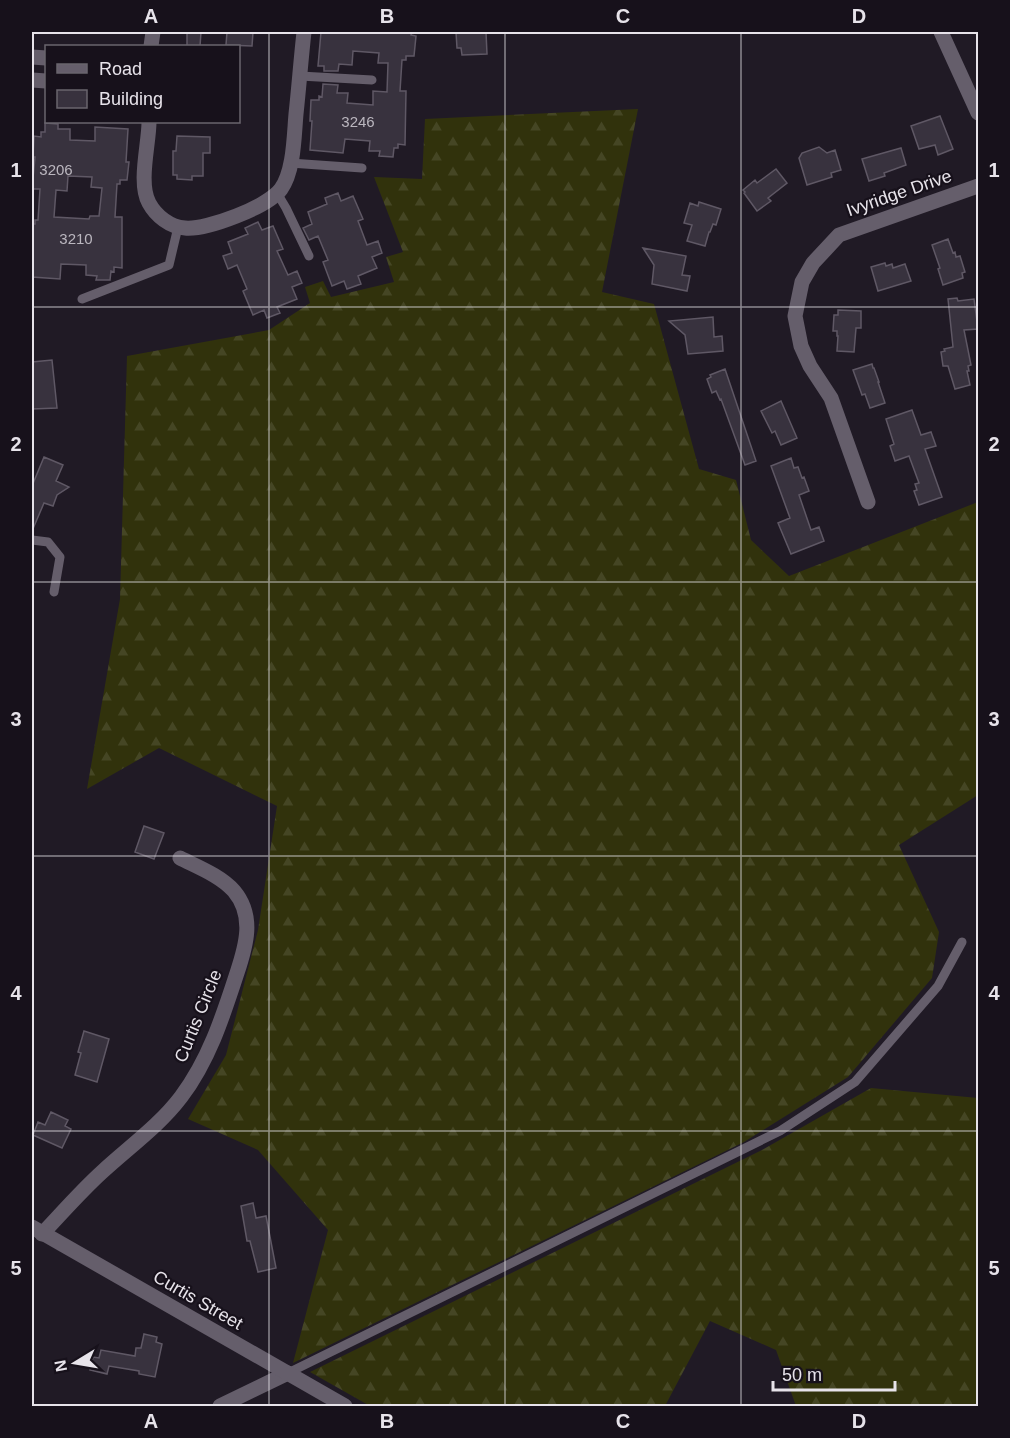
<svg xmlns="http://www.w3.org/2000/svg" width="1010" height="1438" font-family="Helvetica,sans-serif">
<style>
.forest{fill:url(#forest-firs)}
.building{fill:#38323e;stroke:#5f5865;stroke-width:1.5;fill-rule:evenodd}
.lines{fill:none;stroke-linecap:round;stroke-linejoin:round}
.service{stroke:#655e6b;stroke-width:9}
.minor{stroke:#655e6b;stroke-width:15}
.tertiary{stroke:#655e6b;stroke-width:15}
.grid{fill:none;stroke:#e7e3ea;stroke-width:1.5;stroke-opacity:0.55}
.labels{text-anchor:middle;stroke-width:4.5;stroke-linejoin:round;paint-order:stroke}
.number-label{font-size:15px;fill:#bbb7bf}
.street-label{font-size:18px;fill:#e7e3ea;stroke:#17111b}
.neatline{fill:none;stroke:#e7e3ea;stroke-width:2}
.grid-label{font-size:20px;text-anchor:middle;font-weight:bold;fill:#e7e3ea}
</style>
<defs>
<pattern id="forest-firs" width="22" height="20" patternUnits="userSpaceOnUse" patternTransform="scale(1.5)"><rect width="22" height="20" fill="#31320c"/><path d="M5 1l3.5 6h-7zM16 11l3.5 6h-7z" fill="#454624"/></pattern>
</defs>
<rect width="100%" height="100%" fill="#201a25"/>
<path class="forest" d="M638,109L602,292L654,304L699,469L736,480L751,540L789,576L978,502V795L899,845L939,932L932,978L848,1077L744,1142L293,1363L328,1230L258,1150L188,1119L226,1055L258,930L277,806L159,748L87,789L120,599L127,356L269,330L310,303L305,287L323,281L331,297L394,282L386,257L403,252L374,177L422,179L425,119Z
M871,1088L978,1098V1406H796L776,1350L710,1321L665,1406H370L310,1372L762,1150Z"/>
<path class="building" d="M187,32H201L200,46H187Z
M227,32H253L252,46L226,45Z
M321,32H412L411,35L416,36L414,56H406V60H402L400,91H406L405,145L398,144V148H394L393,157L379,156L380,151H369L370,141L345,139L343,153L310,150L312,121H310L311,100H319V96L322,97L323,84L338,85L337,93H348L347,103L373,105V91L387,92L388,63H378L379,53L353,51L352,65L339,64L338,71H324V66H318Z
M456,32H486L487,54L462,55L461,48H457Z
M940,116L953,149L938,155L935,145L919,149L911,126Z
M45,123L58,124V129H70V140L95,141V127L128,129L126,162H129L127,180H120V184H117L115,217H122V268L114,267V272L111,271L110,280H96L97,276L86,275V265L61,264L60,279L32,277V224H35V220H38L40,189H32L35,157H33L34,136L41,137V132H45ZM68,176L92,177L91,187L102,188L99,216H90L89,219L54,217L56,190L67,191Z
M177,136L210,137V153H203V176H192V180L177,179V175H173V151H176Z
M819,147L827,153L835,150L841,170L831,173L832,177L807,185L799,158L802,153Z
M901,148L906,165L884,173L885,176L869,181L862,159Z
M776,169L787,183L768,198L771,201L757,211L744,193L745,192L743,190L755,180L757,183Z
M338,193L341,201L353,196L363,219L358,221L367,245L378,241L382,253L372,257L377,268L358,276L361,284L347,289L344,281L332,286L323,262L328,260L318,236L309,240L303,228L312,224L308,212L327,204L325,198Z
M699,202L721,209L716,225L713,224L710,232H709L705,246L687,241L692,225L684,223L690,203L698,206Z
M258,222L262,230L273,226L283,249L277,251L288,275L297,271L302,283L292,287L297,299L277,307L280,313L267,318L264,310L253,315L243,291L247,289L237,265L228,269L223,256L232,253L228,242L248,234L245,228Z
M948,239L953,253L955,252L956,257L960,256L965,272L962,273L963,278L943,285L938,269L940,268L932,245Z
M643,248L686,256L682,275L690,276L687,291L652,284L654,265Z
M885,263L886,266L892,264L893,268L905,264L911,281L878,291L871,267Z
M957,298L958,301L974,299L978,329L964,330L971,365L968,366L969,371H967L970,385L955,389L948,366H943L941,352L945,351L944,349L953,347L948,299Z
M838,310L861,311V328H856L854,352L837,351L838,336H837V331H833L834,315H838Z
M713,317L714,337L722,336L723,351L688,354L685,335L669,321Z
M52,360L57,408L32,409V362Z
M872,364L873,368H874L879,382H878L885,403L870,408L865,394L862,395L853,370Z
M725,369L756,461L745,465L721,399L720,400L716,391L712,393L707,379L711,377L710,375Z
M781,401L797,438L781,445L775,431L772,433L761,411Z
M912,410L921,435L931,432L936,446L925,449L942,497L919,505L914,491L917,490L915,484L919,483L909,456L895,461L890,446L894,444L886,419Z
M44,457L63,465L56,481L69,487L57,495L53,506L44,503L32,531V486Z
M791,458L794,468L798,467L802,478L804,477L809,491L799,495L811,530L819,527L824,541L791,554L778,523L790,518L771,466Z
M144,826L164,833L154,859L135,852Z
M84,1031L109,1039L97,1082L75,1075L81,1053L78,1052Z
M51,1112L68,1120L65,1126L71,1129L62,1148L33,1135L38,1122L45,1125Z
M253,1203L256,1218L266,1216L276,1268L258,1272L250,1241H247L241,1206Z
M144,1334L157,1337L156,1342L162,1344L155,1377L139,1374V1371L109,1366L107,1374L90,1370L93,1357L99,1358L101,1350L135,1356L136,1348H141Z"/>
<g class="lines">
<path class="service" d="M300,76L372,80
M290,163L362,168
M277,193L286,208L309,256
M82,299L169,265L178,227
M32,540L48,542L60,557L54,592
M288,1373L780,1131L855,1082L938,986L962,942"/>
<path class="minor" d="M941,32L978,113
M151,46L153,32
M32,57L46,58
M32,80L46,81
M149,122C149,144 138,183 149,203C156,216 170,227 185,228C207,230 268,207 281,189C294,171 294,136 296,114C299,86 301,59 304,32
M868,502L831,398L810,366L801,346L795,316L802,282L813,263L839,235L978,186
M42,1234C62,1213 81,1191 102,1172C129,1147 159,1126 181,1097C209,1060 223,1016 237,973C246,946 255,916 234,891C221,876 198,867 180,858
M220,1406L288,1373"/>
<path class="tertiary" d="M32,1227L345,1406"/>
</g>
<path class="grid" d="M269,32V1406M505,32V1406M741,32V1406M32,307H978M32,582H978M32,856H978M32,1131H978"/>
<g class="labels">
<g class="number-label">
<text x="358" y="127">3246</text>
<text x="56" y="175">3206</text>
<text x="76" y="244">3210</text>
</g>
<g class="street-label">
<text transform="translate(899 193) rotate(-19)" y="6">Ivyridge Drive</text>
<text transform="translate(198 1016) rotate(-68)" y="6">Curtis Circle</text>
<text transform="translate(198 1300) rotate(30)" y="6">Curtis Street</text>
</g>
</g>
<rect width="1010" height="1438" fill="none" stroke="#17111b" stroke-width="66"/>
<rect x="45" y="45" width="195" height="78" fill="#17111b" stroke="#6a656e" stroke-width="1.5"/>
<rect x="57" y="64" width="30" height="9" fill="#655e6b" stroke="#6a656e" stroke-width="1.5"/>
<text x="99" y="75" font-size="18" fill="#e7e3ea">Road</text>
<rect x="57" y="90" width="30" height="18" fill="#38323e" stroke="#6a656e" stroke-width="1.5"/>
<text x="99" y="105" font-size="18" fill="#e7e3ea">Building</text>
<g transform="translate(75 1363) rotate(259)" stroke="#17111b" stroke-width="4.5" paint-order="stroke">
<path d="M0-4.5L10 22L0 15L-10 22Z" fill="#e7e3ea"/>
<text y="-9" font-size="16" font-weight="bold" text-anchor="middle" fill="#e7e3ea">N</text>
</g>
<path d="M773 1381v9h122v-9" fill="none" stroke="#e7e3ea" stroke-width="3"/>
<text x="782" y="1381" font-size="18" fill="#e7e3ea" stroke="#17111b" stroke-width="4.5" paint-order="stroke">50 m</text>
<rect x="33" y="33" width="944" height="1372" class="neatline"/>
<g class="grid-label">
<text x="151" y="23">A</text>
<text x="387" y="23">B</text>
<text x="623" y="23">C</text>
<text x="859" y="23">D</text>
<text x="16" y="177">1</text>
<text x="994" y="177">1</text>
<text x="16" y="451">2</text>
<text x="994" y="451">2</text>
<text x="16" y="726">3</text>
<text x="994" y="726">3</text>
<text x="16" y="1000">4</text>
<text x="994" y="1000">4</text>
<text x="16" y="1275">5</text>
<text x="994" y="1275">5</text>
<text x="151" y="1428">A</text>
<text x="387" y="1428">B</text>
<text x="623" y="1428">C</text>
<text x="859" y="1428">D</text>
</g>
</svg>
